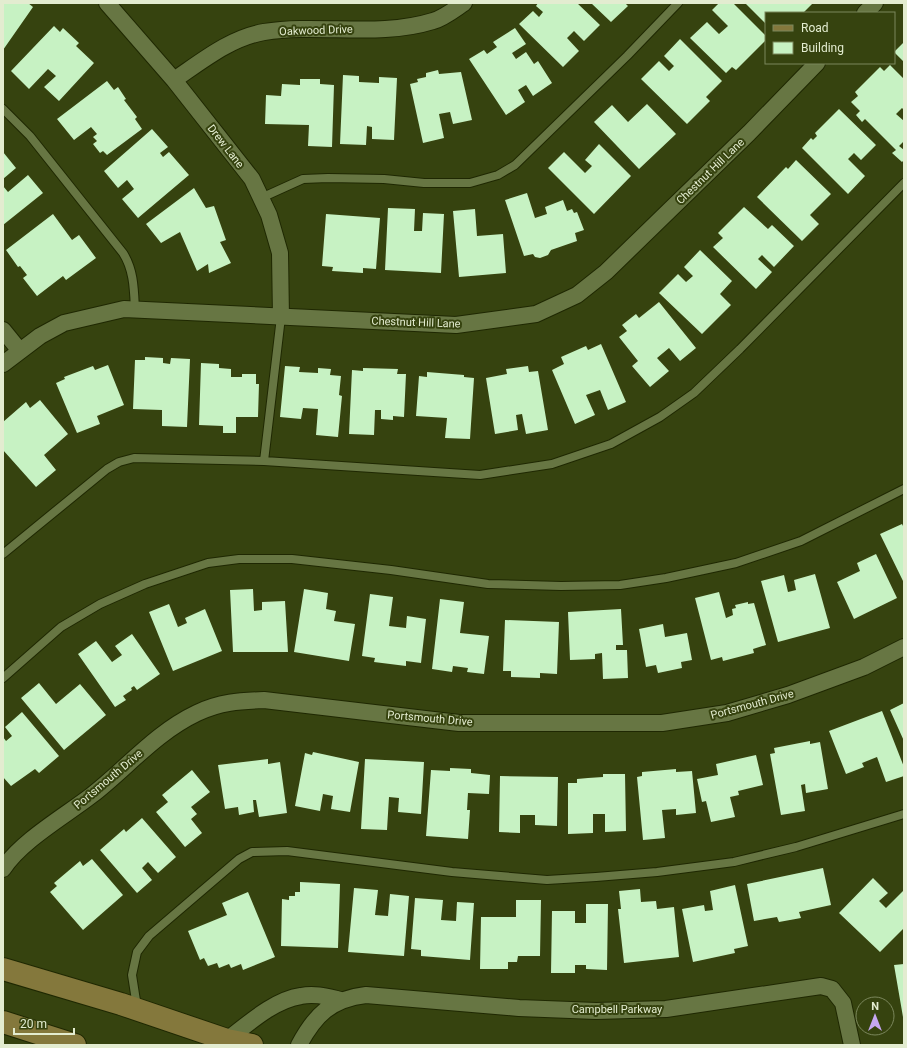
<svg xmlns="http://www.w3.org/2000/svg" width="907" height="1048" font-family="Roboto,sans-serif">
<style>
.building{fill:#c7f2c3}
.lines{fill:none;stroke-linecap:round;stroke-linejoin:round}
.lane-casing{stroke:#1f2802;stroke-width:10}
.street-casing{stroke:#1f2802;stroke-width:18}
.secondary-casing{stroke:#1f2802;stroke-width:24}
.lane{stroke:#677643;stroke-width:8}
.street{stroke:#677643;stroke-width:16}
.secondary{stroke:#84783c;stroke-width:22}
.labels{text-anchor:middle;stroke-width:4;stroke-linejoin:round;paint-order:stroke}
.street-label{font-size:11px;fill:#e3ecd0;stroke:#36430f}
</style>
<rect width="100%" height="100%" fill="#36430f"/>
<path class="building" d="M3,3H28L33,7L3,50Z
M538,3H577L600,25L584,41L574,31L567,38L579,51L563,67L519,24L533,11L539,17L543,12L536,6Z
M591,3H625L628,6L611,22Z
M719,3H733L766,36V40L736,70L732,67L726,73L690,38L707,22L719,34L728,26L712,10Z
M745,3H813L803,13H766V24Z
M54,26L60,32L63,28L79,43L76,46L94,63L59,101L44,87L56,76L48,69L29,89L11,71Z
M515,28L526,44L512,53L516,59L526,52L534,64L538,61L552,83L533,96L526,85L518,90L525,102L506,115L469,59L484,50L487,54L497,47L493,42Z
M680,39L722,81L706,97L710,101L687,124L641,79L659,61L669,71L674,66L664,56Z
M904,42V62L894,52Z
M890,65L904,79V110L902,108L896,114L904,121V141L899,146L904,150V160L902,162L892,153L896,150L865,119L862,122L856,115L860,111L851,102L858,96L855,92L880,67L884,71Z
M438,70L439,74L461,72L472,120L453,124L450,112L439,114L444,138L423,143L410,84L418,82L417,79L426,77V73Z
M343,75L359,76V82L379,83V77L397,78L394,140L372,139V127L367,126L366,145L340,144Z
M300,79H320V84L334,85L332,147L308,146L309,125L265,124L266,95L281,96L282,84L300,85Z
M107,81L114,90L118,87L126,99L124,100L137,117L135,119L142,129L107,155L103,151L100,153L93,144L97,141L93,137L97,134L91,127L74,140L57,119Z
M647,104L676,134L639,169L594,122L612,105L628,122Z
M839,109L876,145L861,160L854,153L848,159L865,176L848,194L802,148L811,138L813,140L817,136L815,133Z
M152,129L168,147L160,153L163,157L169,152L189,175L138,218L122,199L134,189L127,180L118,188L104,171Z
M599,144L631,176L594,214L548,168L564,152L585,173L592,166L585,160Z
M3,152L16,168L3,179Z
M796,160L831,194L810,215L819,224L802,241L757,197L786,167L788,169Z
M28,175L43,193L3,225V186L8,192Z
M194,188L206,208L214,206L226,240L220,242L231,263L209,273L208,264L197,271L180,232L161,243L146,224Z
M527,193L535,218L547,214L545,207L563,200L567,211L572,209L574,213L577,212L584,230L575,233L577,241L551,250L548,255L540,258L535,257L533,254L524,256L505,200Z
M744,207L768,229L772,225L794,246L774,267L762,255L758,259L772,272L756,289L713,247L723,238L718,233Z
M388,208L415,209L414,231H422L423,213L444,214L441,273L385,270Z
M475,209L477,236L503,234L506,273L459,277L453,211Z
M53,214L72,240L79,235L96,258L66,280L63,276L37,296L23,278L27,275L20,266L18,267L6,250Z
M326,214L380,218L376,269L363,268V273L332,271L333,267L322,266Z
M700,250L732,281L720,294L731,305L702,334L659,293L678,274L686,282L693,276L684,267Z
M659,302L696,348L680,361L669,348L657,358L669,371L650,387L632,366L638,361L619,337L627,331L622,325L636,314L639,318Z
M601,344L626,402L608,410L600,390L586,395L595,415L575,424L552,370L564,364L561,357L586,346L588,350Z
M145,357L163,358V363L170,364L171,358L190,359L187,427L162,426V410L133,409L135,360H145Z
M201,363L219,364V368L231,369V377H242V374H256V384H259L258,417H236V433H223V426L199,425Z
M108,365L124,405L97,416L100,424L77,433L56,383L65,379L64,377L93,366L95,370Z
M285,366L300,367L299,372L318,373V368L331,369L330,375L341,376L339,395L342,396L338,437L316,435L318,409L303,408L301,419L280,417Z
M528,366L529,372L538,371L548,430L526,434L522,414L516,415L518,430L495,434L486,378L507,374L506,369Z
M363,368L398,369L397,374H406L404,417L393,416V420L381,419V410H375L374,435L349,434L352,370L363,371Z
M427,372L464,375V377L474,378L470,439L445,438L447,418L416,416L419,376L427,377Z
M40,400L68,434L44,455L56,470L36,487L3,450V422L26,402L30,408Z
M902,524L904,528V583L880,534Z
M876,554L897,598L854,619L837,582L860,571L857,563Z
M815,574L830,628L778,642L761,581L784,575L788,592L796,590L794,580Z
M253,589L254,611L262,610V602L285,601L288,652H233L230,590Z
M304,589L328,593L326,609L336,611L334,621L355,624L349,661L294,652Z
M719,592L726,618L733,615L732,609L736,608L735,605L748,602V604L754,603L766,645L753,649L754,653L723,661L722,657L711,660L695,598Z
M370,594L393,597L389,626L406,628L407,616L426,619L421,663L406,661V666L374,662L375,658L362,656Z
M440,599L464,602L460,633L489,636L484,674L467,672L468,668L453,666L452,672L432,669Z
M169,604L178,627L187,623L185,618L205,609L222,651L173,671L149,612Z
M621,609L623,645H616V650H627L628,678L603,679L602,653L595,654V659L570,660L568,612Z
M505,620L559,622L557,674L540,673V678L511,677V671H503Z
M663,624L665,637L687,633L692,660L681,662L682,668L658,673L656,665L646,667L639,629Z
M132,634L160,674L137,690L134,686L131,688L132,690L123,696L126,700L115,707L78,654L96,641L112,662L122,655L115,646Z
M39,683L56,704L80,684L106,715L64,750L21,698Z
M904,703V741L890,710Z
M882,711L904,767V776L886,782L877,757L862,763L864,767L846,774L829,731Z
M22,712L59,756L39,773L35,769L11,786L3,777V737L6,741L12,736L5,727Z
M810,741V744L820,742L828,789L806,793L805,784L801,785L805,811L781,815L770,754L775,753L774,748Z
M313,752L359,762L350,812L331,809L333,796L323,794L320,811L295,806L305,753L312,755Z
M756,755L763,785L738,791L739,795L730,797L735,817L711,822L706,801L702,802L697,779L718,775L716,764Z
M268,759V764L280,762L287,813L259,817L256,800H253L254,812L239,815L238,807L225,809L218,765Z
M365,759L424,762L421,814L398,812L399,798L389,797L387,830L361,829Z
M450,768L471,769V773L490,775L489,794L468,793L467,810H470L468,839L426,836L431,770L450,771Z
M676,769V772L692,771L696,813L676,815V809L662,810L665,838L643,840L637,777L642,776V772Z
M192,770L210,792L191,807L197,814L191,819L202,833L185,847L156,812L168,802L162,795Z
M603,774H625L626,831L605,832V814H593V833L568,834V783H577V779L588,778L603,777Z
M500,776L558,777L557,826L535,825V815H520V833L499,832Z
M142,818L176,857L158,873L148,862L142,868L152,880L137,893L100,850L124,829L126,832Z
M92,859L123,895L83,930L50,892L57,886L54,883L80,861L83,866Z
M823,868L831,905L799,912L801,918L779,922L777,917L754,921L747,884Z
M873,878L888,893L879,901L886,908L904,890V928L880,952L839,913Z
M300,882L340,884L338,948L281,946L282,899L289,900V896H295V892H300Z
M735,885L748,946L734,949L735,953L693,962L682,909L704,905L705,911L713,910L710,891Z
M354,888L378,890L375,915L388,916L390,894L409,896L404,956L348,952Z
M640,889L641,902L656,901L657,909L674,907L679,957L624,963L618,909H621L619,891Z
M248,892L275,957L243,970L241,964L231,968L229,964L219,968L217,963L208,966L204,958L200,960L188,931L227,915L222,903Z
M415,898L443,900L441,920L456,921L457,902L474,903L470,960L421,956V950L411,949Z
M516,900H541L540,956H518L517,962H508V969H480L481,917H516Z
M586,904H608L607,970L586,969V965H575V973H551L552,911H575V923H586Z
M904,964V1017H903L894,965Z"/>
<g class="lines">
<g class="lane-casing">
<path id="lane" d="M3,109L30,136L123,253C134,270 134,290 135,310
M261,198L303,179L328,178L384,179L424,183H470L498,175L515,165L627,56L678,3
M264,461L281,317
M3,554L107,469L119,462L134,458L264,461L480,475L552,464L611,444L660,417L694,393L740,349L904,183
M3,678L61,627L100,604L145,584L208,563L239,559H292L391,570L488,584L561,586L620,585L666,578L736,563L801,541L904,489
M137,1007L132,975L137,952L149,936L239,859L252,852L287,851L452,872L547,880L596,877L657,872L734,862L796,847L904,814"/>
</g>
<g class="street-casing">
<path id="street" d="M107,3L174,80L252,179L269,215L280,253L281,317
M865,13L875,3
M174,80C202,61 230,38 264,32C320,23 378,38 433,21C444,18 455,9 464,3
M3,330L20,351
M3,364L40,336L64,323L124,309L456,325L536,314L577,295L606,272L749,133L817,63
M3,869C21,841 65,816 92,795C127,768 155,733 197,713C220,702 239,701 264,700L459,723H662L727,713L788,695L864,667L904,647
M227,1040C249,1023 274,1000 301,996C315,993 328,997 341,1000
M299,1045C315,1015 331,999 366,995L519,1008L596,1011L666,1009L821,986L832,989L843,1003L852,1045"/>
</g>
<g class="secondary-casing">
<path id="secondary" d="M3,969L121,1004L227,1040L252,1045
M3,1022L75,1045"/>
</g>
<use href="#lane" class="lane"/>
<use href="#street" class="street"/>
<use href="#secondary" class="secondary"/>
</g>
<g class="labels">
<g class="street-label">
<text transform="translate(316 30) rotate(-2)" y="4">Oakwood Drive</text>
<text transform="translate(226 146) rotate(52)" y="4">Drew Lane</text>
<text transform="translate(710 171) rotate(-44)" y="4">Chestnut Hill Lane</text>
<text transform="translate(416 322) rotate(2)" y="4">Chestnut Hill Lane</text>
<text transform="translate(752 704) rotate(-15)" y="4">Portsmouth Drive</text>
<text transform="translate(430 718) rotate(5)" y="4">Portsmouth Drive</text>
<text transform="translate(108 779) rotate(-40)" y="4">Portsmouth Drive</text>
<text x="617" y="1013">Campbell Parkway</text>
</g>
</g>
<rect width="907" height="1048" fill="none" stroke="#e3ecd0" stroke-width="8"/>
<rect x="765" y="12" width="130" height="52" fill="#36430f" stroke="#7b875c"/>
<rect x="773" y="25" width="20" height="6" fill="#84783c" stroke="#7b875c"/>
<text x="801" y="32" font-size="12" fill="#e3ecd0">Road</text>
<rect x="773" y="42" width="20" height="12" fill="#c7f2c3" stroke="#7b875c"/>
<text x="801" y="52" font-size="12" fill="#e3ecd0">Building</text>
<g transform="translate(875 1016)"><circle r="19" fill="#36430f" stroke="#7b875c"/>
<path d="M0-3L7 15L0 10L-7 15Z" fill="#c5a7f1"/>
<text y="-6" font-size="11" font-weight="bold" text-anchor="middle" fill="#e3ecd0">N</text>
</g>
<path d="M14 1028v6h60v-6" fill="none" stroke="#e3ecd0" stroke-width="2"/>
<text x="20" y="1028" font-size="12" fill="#e3ecd0" stroke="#36430f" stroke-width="3" paint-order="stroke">20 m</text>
</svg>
